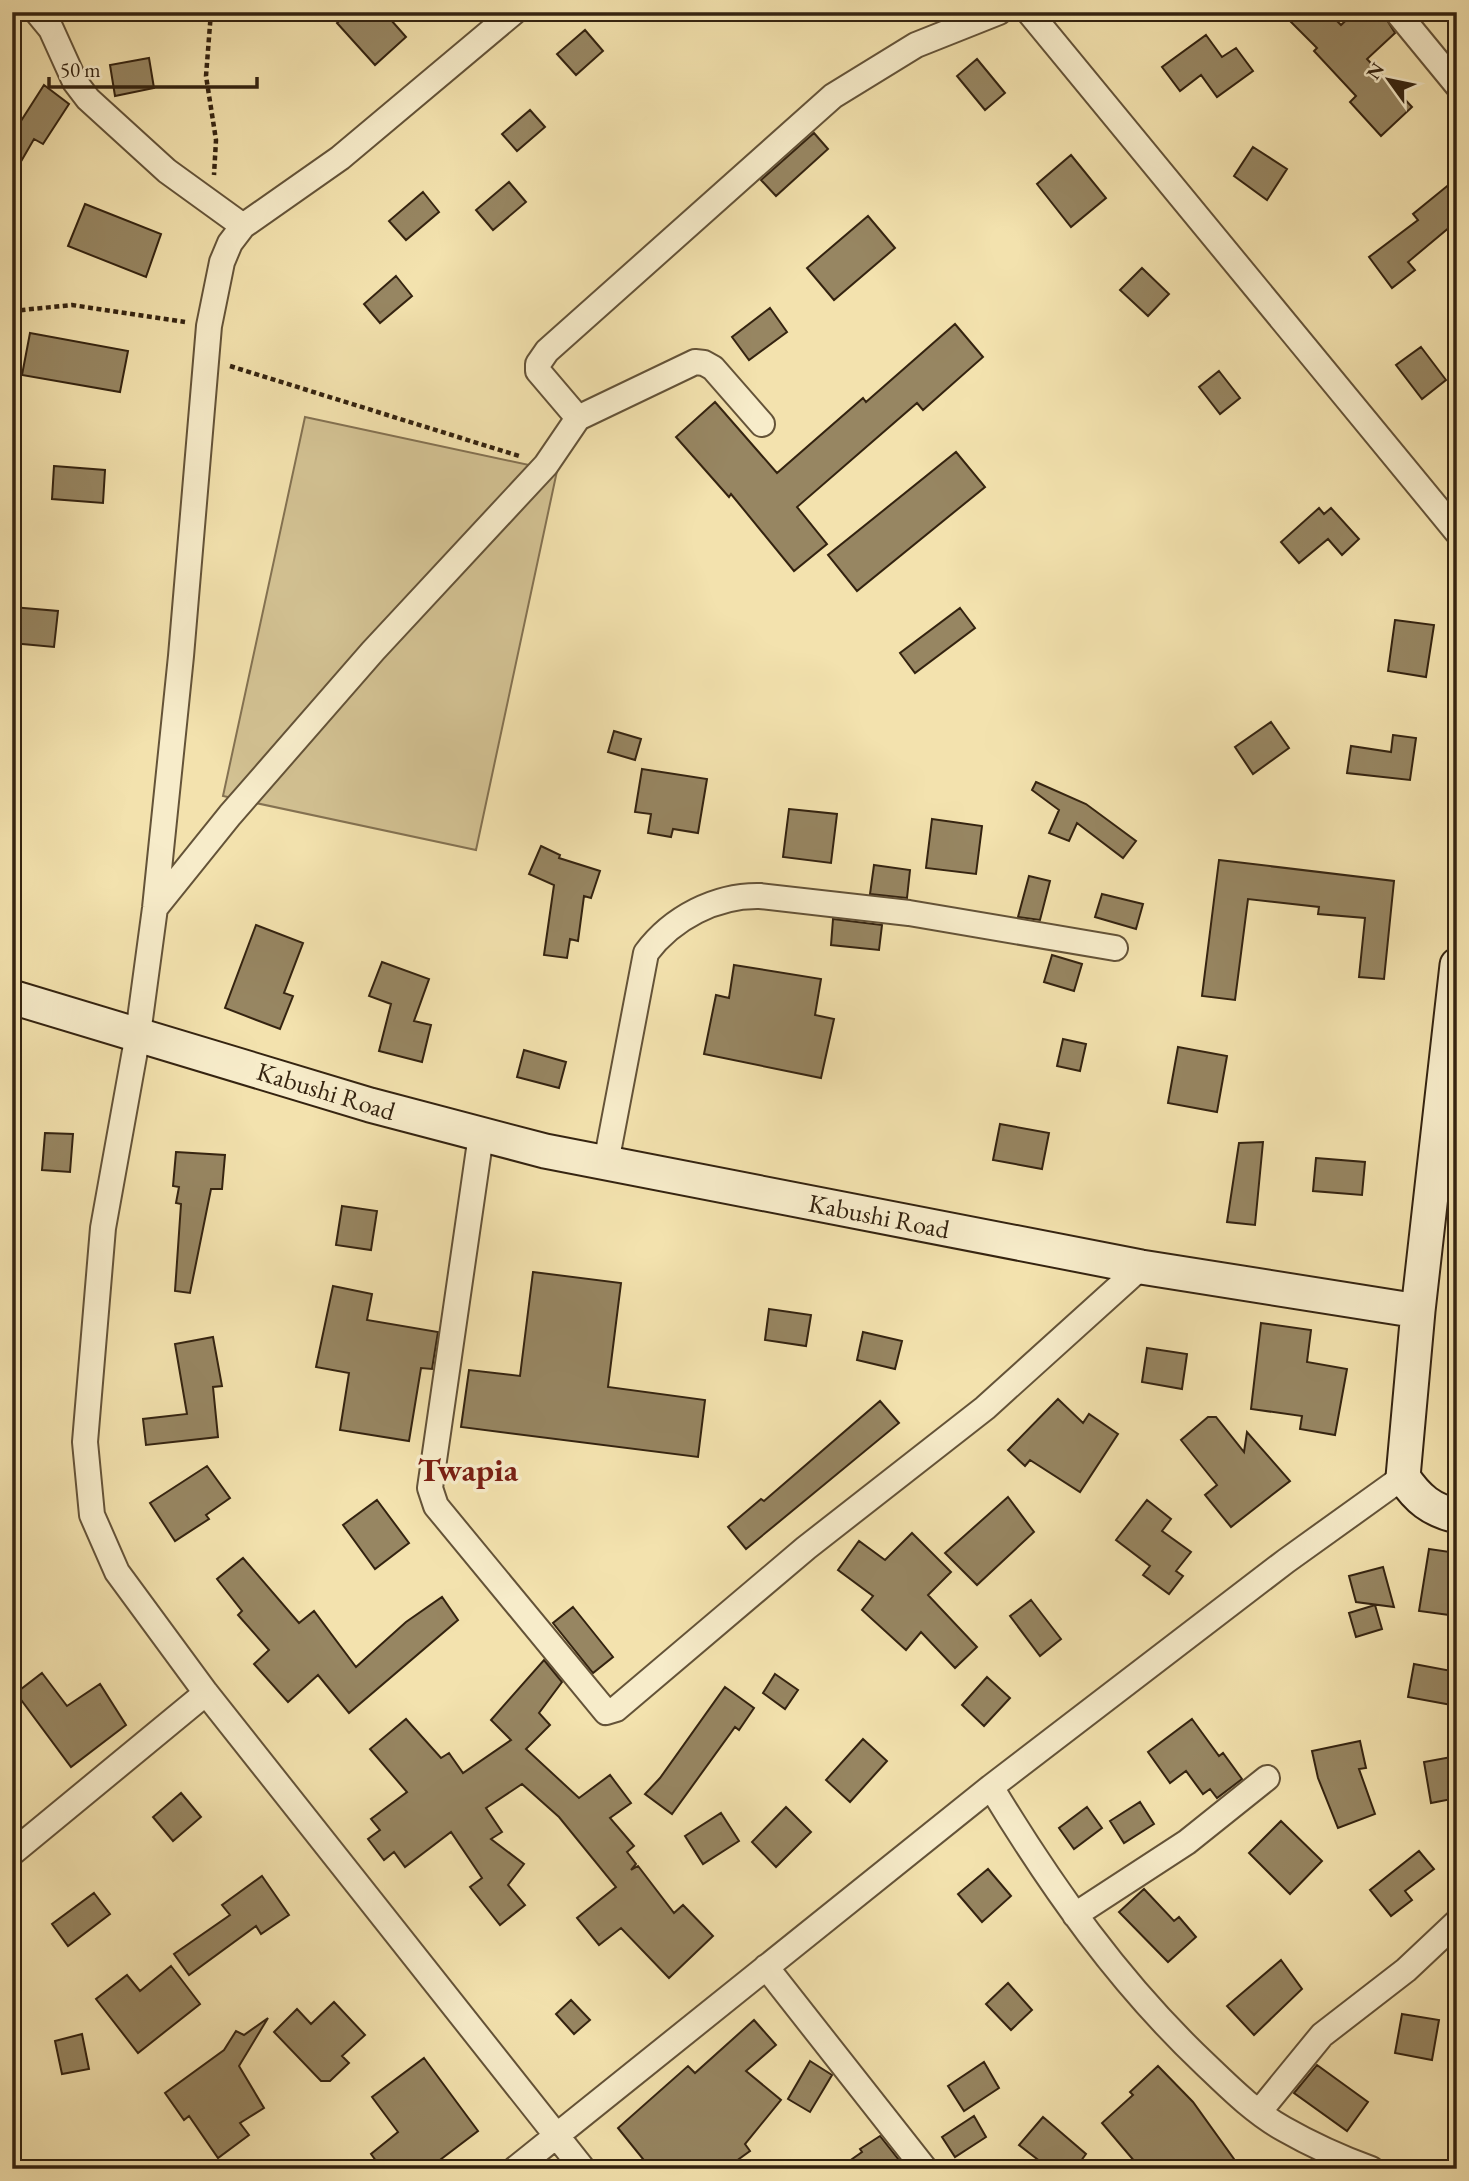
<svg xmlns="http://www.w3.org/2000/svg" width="1469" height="2181" font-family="'EB Garamond',serif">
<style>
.green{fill:#d3c293;stroke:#847252;stroke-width:2}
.building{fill:#978662;stroke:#342310;stroke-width:2}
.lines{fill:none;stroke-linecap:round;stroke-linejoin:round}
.street-casing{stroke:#645338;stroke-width:28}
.secondary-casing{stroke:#342310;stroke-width:37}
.path{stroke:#342310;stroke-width:4.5;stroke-dasharray:5 3.5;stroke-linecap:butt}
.street{stroke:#f7ecca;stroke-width:24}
.secondary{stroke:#f7ecca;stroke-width:33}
.labels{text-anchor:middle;stroke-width:7;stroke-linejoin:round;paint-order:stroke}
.street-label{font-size:26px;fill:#342310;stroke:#f7ecca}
.district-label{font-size:33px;font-weight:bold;fill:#7a1f14;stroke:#f7ecca}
</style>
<rect width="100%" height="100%" fill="#f3e2ae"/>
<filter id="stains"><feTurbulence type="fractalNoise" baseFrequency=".00286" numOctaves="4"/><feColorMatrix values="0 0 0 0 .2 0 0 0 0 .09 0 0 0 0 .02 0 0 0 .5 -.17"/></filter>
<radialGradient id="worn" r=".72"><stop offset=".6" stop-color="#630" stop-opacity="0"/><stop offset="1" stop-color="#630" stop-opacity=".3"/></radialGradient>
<path class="green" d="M305,417L557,471L476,850L223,796Z"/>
<path class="building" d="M349,12H384L406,37L375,65L337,23Z
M1281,12H1328L1341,25L1355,12H1382L1395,33L1367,59L1412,107L1381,136L1350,102L1356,96L1314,51L1317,48Z
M585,30L603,51L576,75L557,54Z
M1206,35L1222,57L1236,48L1253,71L1217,97L1201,75L1180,91L1162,67Z
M149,58L154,88L115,96L110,65Z
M977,59L1005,93L985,110L957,76Z
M44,85L69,104L43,144L34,139L12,177V135Z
M530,110L545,127L517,151L502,134Z
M814,133L828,149L776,196L761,180Z
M1253,147L1287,169L1267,200L1234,176Z
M1071,155L1106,198L1071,227L1037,184Z
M1457,178V221L1408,262L1415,270L1392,288L1369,257L1418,220L1413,214Z
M509,182L526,202L493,230L476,210Z
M423,192L439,212L406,240L389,221Z
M85,204L161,234L146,277L68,246Z
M868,216L895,248L834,300L807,268Z
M1142,268L1169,294L1148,316L1120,290Z
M396,276L412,296L380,323L364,304Z
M770,308L787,332L749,360L732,337Z
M955,324L983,357L923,410L917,403L797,507L827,544L794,571L731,494L729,497L676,437L715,402L777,473L863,398L866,402Z
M30,333L128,351L120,392L22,375Z
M1421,347L1446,380L1422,399L1396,365Z
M1219,371L1240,398L1220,414L1199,387Z
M956,452L985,487L857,591L828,555Z
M54,466L105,470L103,503L52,499Z
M1319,508L1324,514L1331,508L1359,539L1342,555L1328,539L1299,563L1281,542Z
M12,607L58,611L54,647L12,643Z
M960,608L975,628L915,673L900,653Z
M1395,620L1434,625L1426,677L1388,671Z
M1271,722L1289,748L1253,774L1235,747Z
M614,731L641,739L635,760L608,752Z
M1393,735L1416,738L1410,780L1347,773L1351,746L1391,752Z
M642,769L707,779L698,833L673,829L671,837L648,833L651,814L635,812Z
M1036,782L1086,804L1136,841L1123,858L1077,823L1069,841L1049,833L1059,810L1032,790Z
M789,809L837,814L831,863L783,857Z
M932,819L982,826L976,874L926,868Z
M541,846L560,855L559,858L600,871L591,898L584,896L578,941L570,939L567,958L544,955L554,885L529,874Z
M1219,860L1394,881L1384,979L1359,977L1365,918L1318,914L1319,907L1248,899L1235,1000L1202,996Z
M874,865L910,870L907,898L870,894Z
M1029,876L1050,881L1040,920L1018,917Z
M1102,894L1143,904L1136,929L1095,917Z
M833,919L882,925L879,950L831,945Z
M256,925L303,943L284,993L293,996L280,1029L225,1008Z
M1052,955L1082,964L1074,991L1044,982Z
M382,962L429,979L414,1021L431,1025L422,1062L379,1051L391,1004L369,996Z
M734,965L821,979L815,1015L834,1019L821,1078L704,1054L716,995L729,998Z
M1063,1039L1086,1044L1080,1071L1057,1066Z
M1178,1047L1227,1056L1217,1112L1168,1103Z
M524,1050L566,1062L559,1088L517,1077Z
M1000,1124L1049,1133L1042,1169L993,1160Z
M45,1133L73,1134L70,1172L42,1170Z
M1263,1142L1255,1225L1227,1222L1239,1143Z
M176,1152L225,1155L222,1189H211L190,1293L175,1291L181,1204L176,1203L179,1187L173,1186Z
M1316,1158L1365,1162L1362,1195L1313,1191Z
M342,1206L377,1211L371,1250L336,1245Z
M533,1272L621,1283L608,1387L705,1400L698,1457L461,1427L469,1370L520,1376Z
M333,1286L372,1294L367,1320L438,1332L432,1369L421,1368L409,1441L340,1430L349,1373L316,1367Z
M769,1309L811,1315L806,1346L765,1340Z
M1261,1323L1311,1330L1307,1362L1347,1369L1335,1435L1300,1429L1302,1416L1251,1409Z
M863,1332L902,1341L895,1369L857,1360Z
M213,1337L222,1386L213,1387L218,1437L146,1445L143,1419L187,1414L175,1344Z
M1147,1348L1187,1354L1182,1389L1142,1382Z
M1058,1399L1083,1423L1089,1414L1118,1434L1080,1492L1030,1460L1025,1466L1008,1450Z
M880,1401L899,1423L746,1549L728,1527L761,1499L764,1501Z
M1208,1417H1216L1244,1452L1247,1432L1290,1481L1231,1527L1205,1495L1217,1485L1181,1440Z
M207,1466L230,1498L206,1515L209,1519L175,1541L150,1503Z
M1008,1497L1034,1532L977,1585L945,1553Z
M377,1500L409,1543L375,1569L343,1525Z
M1147,1500L1171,1519L1162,1531L1191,1552L1176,1571L1183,1576L1169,1594L1143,1575L1150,1566L1116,1540Z
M912,1533L951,1572L928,1595L977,1647L955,1668L921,1632L906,1650L862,1610L873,1596L838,1570L859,1541L885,1560Z
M1429,1549L1457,1553V1616L1419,1611Z
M243,1558L299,1623L314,1611L356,1667L406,1622L442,1597L458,1620L349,1713L318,1675L288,1702L254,1664L269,1650L238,1615L242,1611L217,1579Z
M1383,1567L1394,1607L1356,1602L1349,1576Z
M1031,1600L1061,1639L1040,1656L1010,1616Z
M1375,1605L1382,1629L1356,1637L1349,1613Z
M573,1607L613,1657L593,1673L553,1623Z
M544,1660L562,1682L539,1713L550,1725L526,1749L579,1798L610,1775L631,1803L610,1818L634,1846L627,1852L636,1864L631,1870L638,1866L674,1913L683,1905L713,1936L669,1978L621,1928L599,1945L577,1918L616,1887L559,1817L522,1784L486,1808L502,1832L491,1839L524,1864L508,1885L525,1905L500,1925L470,1887L482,1878L451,1832L405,1867L394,1852L384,1860L368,1839L380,1830L371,1819L407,1792L370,1749L406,1719L441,1758L449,1753L463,1773L511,1740L491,1720Z
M1414,1664L1457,1672V1706L1408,1697Z
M42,1673L67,1706L100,1684L126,1725L71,1767L16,1693Z
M775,1674L798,1690L785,1709L763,1693Z
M987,1677L1010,1698L984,1726L962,1705Z
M725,1687L754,1708L739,1730L735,1727L672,1814L645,1794L660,1778Z
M1192,1719L1219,1756L1223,1753L1242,1779L1217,1798L1210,1789L1203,1794L1186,1771L1170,1783L1148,1752Z
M863,1739L887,1761L850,1802L826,1780Z
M1360,1741L1366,1768L1359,1769L1375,1814L1338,1828L1318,1778L1312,1751Z
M1457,1756V1798L1431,1803L1424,1762Z
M181,1793L201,1817L173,1841L153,1817Z
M1140,1802L1154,1824L1124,1843L1110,1821Z
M786,1807L811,1832L776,1867L752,1842Z
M1087,1807L1102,1828L1074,1849L1059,1828Z
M721,1813L739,1841L703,1864L685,1836Z
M1281,1821L1322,1861L1290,1894L1249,1853Z
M1419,1851L1434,1869L1405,1891L1412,1900L1391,1916L1370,1890Z
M988,1869L1011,1896L982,1922L958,1894Z
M262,1876L289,1915L261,1934L256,1926L189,1975L174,1954L230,1915L222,1905Z
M1144,1889L1174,1921L1179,1917L1196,1937L1168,1962L1119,1912Z
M94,1893L110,1914L68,1946L52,1924Z
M1281,1960L1302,1989L1254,2035L1227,2006Z
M171,1966L200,2004L138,2053L96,1999L127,1975L140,1991Z
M1008,1983L1032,2010L1011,2030L986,2004Z
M571,2000L590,2020L574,2034L556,2014Z
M334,2002L365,2035L342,2056L349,2063L330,2081H321L274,2032L297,2009L311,2024Z
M1402,2014L1439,2020L1432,2060L1395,2053Z
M268,2018L239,2066L264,2108L240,2123L249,2135L218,2158L189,2116L184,2120L165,2093L224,2050L236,2031L244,2035Z
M754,2020L776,2045L746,2071L781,2100L745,2144L750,2151L725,2169H651L618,2128L688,2066L695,2073Z
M82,2034L89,2069L62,2074L55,2041Z
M424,2058L478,2131L428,2169H382L371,2154L398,2132L372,2097Z
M810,2061L832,2075L810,2112L788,2099Z
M984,2062L999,2088L964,2111L948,2086Z
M1317,2065L1368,2102L1347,2131L1294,2093Z
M1158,2066L1193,2102L1234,2159L1220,2169H1141L1102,2123L1133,2095L1130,2092Z
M974,2116L986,2137L955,2157L942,2137Z
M1043,2117L1086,2154L1075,2169H1050L1019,2145Z
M880,2136L906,2169H838L862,2152L860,2149Z"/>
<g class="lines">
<g class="street-casing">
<path id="street" d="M37,12L51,29L75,82L88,99L167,171L243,226
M514,12L340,158L243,226L230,243L222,262L209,326L181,656L155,908L138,1034L103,1228L85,1442L92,1515L117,1572L206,1693L583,2169
M1029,12L1457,532
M1397,12L1457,85
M578,418L538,371V364L547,351L833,96L916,45L999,12
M156,907L230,815L373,651L546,465L578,418L695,362L704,363L713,368L762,424
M481,1135L430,1488L436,1506L606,1712L616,1709L806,1548L985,1408L1141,1267
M606,1163L646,953C672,918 716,895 760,896L909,913L1115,948
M991,1787C1052,1888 1120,1984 1206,2065C1230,2088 1255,2113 1284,2129C1312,2145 1341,2158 1371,2169
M12,1853L206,1693
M1075,1915L1187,1842L1267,1778
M766,1967L925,2169
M1259,2112L1322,2035L1406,1970L1457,1922
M515,2169L991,1787L1286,1561L1403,1477"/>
</g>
<g class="secondary-casing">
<path id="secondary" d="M12,997L370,1105L545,1151L1141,1267L1418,1311L1457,965
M1418,1311L1403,1477C1418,1499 1431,1510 1457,1516"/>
</g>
<path class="path" d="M211,12L206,76L216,140L214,175
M12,311L72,305L185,322
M230,366L519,456"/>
<use href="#street" class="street"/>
<use href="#secondary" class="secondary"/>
</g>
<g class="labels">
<g class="street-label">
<text transform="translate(326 1091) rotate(17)" y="9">Kabushi Road</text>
<text transform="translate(879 1216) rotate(11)" y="9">Kabushi Road</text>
</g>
<g class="district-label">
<text x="468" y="1481">Twapia</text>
</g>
</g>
<rect width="1469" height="2181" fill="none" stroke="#f3e2ae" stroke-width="42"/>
<rect x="14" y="14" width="1441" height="2153" fill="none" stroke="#342310" stroke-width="3.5"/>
<rect x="21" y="21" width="1427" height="2139" fill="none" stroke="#342310" stroke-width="2"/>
<g transform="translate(1389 80) rotate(303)" stroke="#f7ecca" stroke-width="5" paint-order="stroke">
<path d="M0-5L12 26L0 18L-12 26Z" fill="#342310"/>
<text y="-10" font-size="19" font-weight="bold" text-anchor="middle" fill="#342310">N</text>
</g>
<path d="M49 77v10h208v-10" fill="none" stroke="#342310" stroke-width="3.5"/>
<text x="60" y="77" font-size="21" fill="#342310" stroke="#f7ecca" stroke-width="5" paint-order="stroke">50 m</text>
<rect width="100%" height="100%" filter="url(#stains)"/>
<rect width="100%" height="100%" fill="url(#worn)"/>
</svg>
